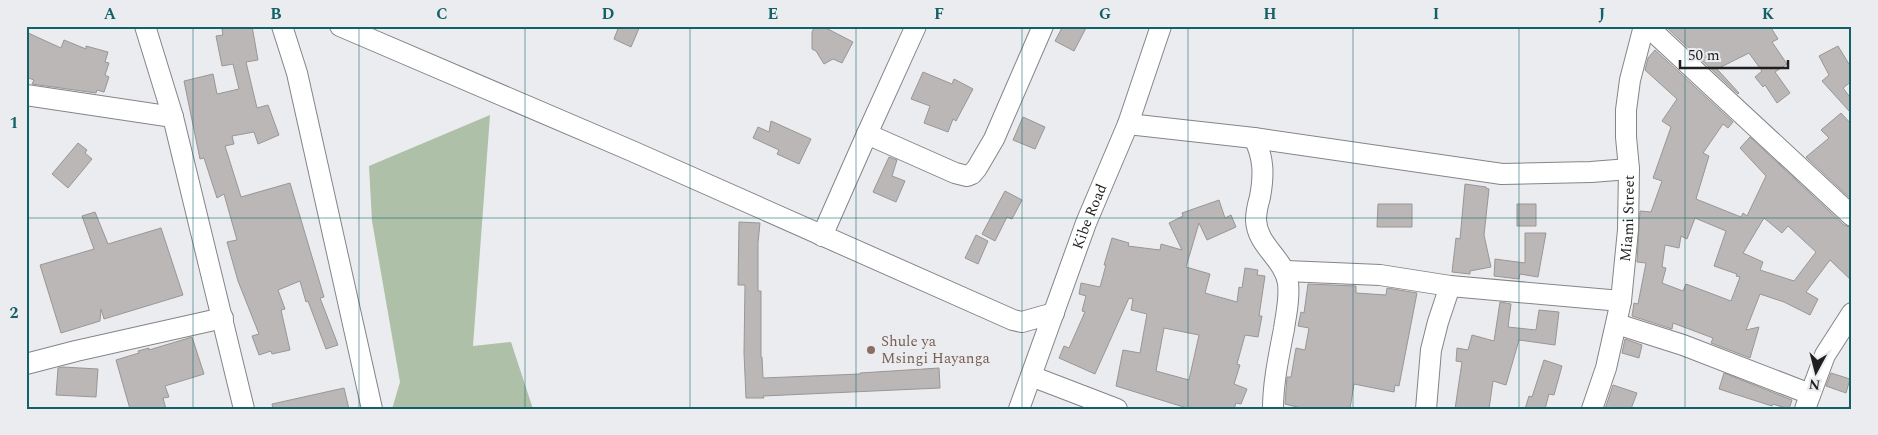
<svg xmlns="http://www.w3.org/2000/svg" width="1878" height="435" font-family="Spectral,serif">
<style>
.green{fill:#aec0a7}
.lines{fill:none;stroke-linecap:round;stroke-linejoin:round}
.stream{stroke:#7e9aae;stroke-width:4.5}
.building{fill:#bbb7b6;stroke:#9a9695;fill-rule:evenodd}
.minor-casing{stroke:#848588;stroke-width:22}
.minor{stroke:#fff;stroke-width:20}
.grid{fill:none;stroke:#116167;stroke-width:1;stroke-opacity:0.55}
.education-dot{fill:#8d6e63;stroke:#ebecef;stroke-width:2}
.labels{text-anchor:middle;stroke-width:5;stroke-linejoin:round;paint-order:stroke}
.street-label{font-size:15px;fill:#1f1f20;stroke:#ebecef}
.education-label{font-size:15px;fill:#785e54;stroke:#ebecef;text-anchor:start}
.neatline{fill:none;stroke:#116167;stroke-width:2}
.grid-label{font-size:16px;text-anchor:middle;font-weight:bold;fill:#116167}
</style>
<rect width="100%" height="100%" fill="#ebecef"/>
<path class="green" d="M490,115L473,346L511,342L533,409H392L400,382L372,221L369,166Z"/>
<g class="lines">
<path class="stream" d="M1850,409L1852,405"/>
</g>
<path class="building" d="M237,26H252L258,60L246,62L257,108L268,105L279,135L258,144L254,132L232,136L234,144L225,146L241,197L290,183L324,297L320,298L338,345L326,349L308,301L306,302L300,281L278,290L285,309L281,310L290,350L272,354L271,351L259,355L252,336L259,334L238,281L227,242L237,240L224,194L217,198L204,158L200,159L184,81L213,74L217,94L239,89L233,64L222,66L216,36L223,35L222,29Z
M619,26H640L631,47L614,39Z
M815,26H822L853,42L842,63L833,59L824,64L816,51L812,49V32Z
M1063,26H1087L1074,51L1055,41Z
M1665,26H1770L1778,39L1772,42L1787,64L1775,72L1790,93L1777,103L1765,85L1763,87L1755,77L1762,71L1749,53L1717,69L1739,93L1738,94Z
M26,32L61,48L64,40L86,49V46L108,52L105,62L109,63L105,75L109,77L104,92L97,90L96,93L32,84L34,80L26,77Z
M1838,46L1852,69V81L1843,88L1852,100L1850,112L1822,81L1829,75L1819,56Z
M1655,50L1733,122L1728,128L1723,124L1703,153L1709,156L1696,199L1741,217L1743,213L1747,216L1766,176L1740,148L1750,137L1844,225L1852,228V281L1830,260L1806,292L1818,299L1810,315L1784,302L1760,294L1746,330L1759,327L1750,358L1711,343L1713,338L1673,323L1672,329L1632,316L1634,303L1638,304L1646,263L1637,262L1640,211L1651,212L1662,181L1653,178L1671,127L1662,121L1677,99L1645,70L1648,58ZM1695,218L1726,231L1714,266L1737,274L1736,276L1740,277L1731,301L1686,284L1683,291L1662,283L1666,268L1662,267L1665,245L1679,248L1681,236L1687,239ZM1764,218L1782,233L1788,226L1816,252L1794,281L1760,270L1763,262L1743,253Z
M923,72L952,84L954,79L973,89L956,121L953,119L948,132L924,123L930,106L911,99Z
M1841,113L1852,125V200L1806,157L1829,138L1821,130Z
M1023,117L1045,127L1035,149L1013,140Z
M771,121L811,139L799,164L777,154L779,150L753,138L758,127L769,132Z
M78,143L87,150L85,153L92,159L68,188L52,174Z
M889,157L897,160L892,176L905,181L896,202L873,192Z
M1465,184L1486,187V188L1489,189L1484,235L1491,267L1470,271V274L1452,272L1456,238L1460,239Z
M1005,191L1022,200L1012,219L1007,217L995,241L982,234Z
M1219,200L1225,218L1231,215L1236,227L1207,240L1199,223L1186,267L1210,274L1205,293L1237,302L1239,287L1242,288L1245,268L1258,270L1257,275L1265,276L1259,316H1262L1258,337L1245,335L1237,364L1240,365L1234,384L1247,389L1241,404L1236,403L1234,409H1190L1116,386L1123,350L1140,353L1147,314L1131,310L1133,299L1129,298L1095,374L1059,358L1064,346L1069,348L1085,312L1082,311L1086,296L1079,294L1081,283L1100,287L1106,265H1104L1112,238L1129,243L1128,246L1160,250L1161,244L1182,250L1169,223L1183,216L1182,213ZM1164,328L1199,335L1189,380L1156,371Z
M1378,204H1412V227H1377Z
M1517,204H1536V226H1517Z
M95,212L108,244L161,228L183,295L104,319L101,309L100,321L61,333L40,265L94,249L82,216Z
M739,222L760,223L758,243V291H761V357H762L763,378L860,374V373L939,368L940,388L763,396L764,398H746L744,353L745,285H738Z
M1525,233H1546L1538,277L1520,274L1519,279L1494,276L1495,259L1525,263Z
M976,235L988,241L978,264L965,258Z
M1308,284L1356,286V293L1386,295L1387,288L1417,293L1399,386L1395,385L1394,392L1354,384L1350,409H1305L1285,404L1287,377H1291L1296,348L1305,350L1309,328L1298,326L1301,312L1304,313Z
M1500,302L1511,304L1508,327L1536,330L1539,310L1559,312L1555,345L1519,340L1506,385L1493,381L1489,409H1455L1462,362L1456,361L1457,348L1468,350L1472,335L1494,341Z
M192,337L204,374L165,386L169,397L163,398L166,409H130L116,360L139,353L138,351L149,348V350Z
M1625,339L1642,345L1639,358L1622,353Z
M1544,360L1562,366L1554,395L1549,394L1545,409H1525L1529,396L1532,397Z
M63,367L98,369L96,397L56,395L58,368Z
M1724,373L1792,400L1789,409L1773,404L1772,406L1719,389Z
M1831,373L1850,379L1846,393L1826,386Z
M1613,385L1637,393L1631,409H1605Z
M344,388L349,409H273L272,404Z"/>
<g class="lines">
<g class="minor-casing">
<g id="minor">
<path d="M145,26L173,117L244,409"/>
<path d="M282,26L297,73L372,409"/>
<path d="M340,26L632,151L1013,320L1022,322L1054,313"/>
<path d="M1647,26L1852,216"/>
<path d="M26,95L173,117"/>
<path d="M1128,124L1254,138L1502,174L1591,172L1629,169"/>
<path d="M867,134L955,173L967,176L972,174L977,168L994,139L1043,26"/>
<path d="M1254,138C1264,158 1264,175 1260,197C1258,204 1256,212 1256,220C1257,246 1284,258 1288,283C1290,299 1286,314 1284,329C1279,355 1273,382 1273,409"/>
<path d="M822,236L867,134L916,26"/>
<path d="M1286,271L1380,275L1450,286L1621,301"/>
<path d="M1617,324L1683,345L1810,394"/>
<path d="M26,364L76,351L223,318"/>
<path d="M1031,376L1117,409"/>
<path id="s1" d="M1019,409L1086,223L1128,124L1161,26"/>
<path d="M1426,409L1431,350L1438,322L1450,286"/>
<path id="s2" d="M1592,409L1606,368L1621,301L1628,230L1629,169L1626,137V110L1630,80L1644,26"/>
<path d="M1805,409L1825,355L1852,313"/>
</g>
</g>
<use href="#minor" class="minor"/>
</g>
<path class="grid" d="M193,26V409M359,26V409M525,26V409M690,26V409M856,26V409M1022,26V409M1188,26V409M1353,26V409M1519,26V409M1685,26V409M26,218H1852"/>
<circle class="education-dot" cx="871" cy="350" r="5"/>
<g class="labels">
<g class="street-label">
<text dy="5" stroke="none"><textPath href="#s1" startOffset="205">Kibe Road</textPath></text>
<text dy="5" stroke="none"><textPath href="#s2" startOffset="195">Miami Street</textPath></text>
</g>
<g class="education-label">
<text x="881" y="346">Shule ya<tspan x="881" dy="17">Msingi Hayanga</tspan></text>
</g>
</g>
<rect width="1878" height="435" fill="none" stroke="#ebecef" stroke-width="55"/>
<g transform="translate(1816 372) rotate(187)" stroke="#ebecef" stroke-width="4" paint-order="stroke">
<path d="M0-4L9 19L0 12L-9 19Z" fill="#1f1f20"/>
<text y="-8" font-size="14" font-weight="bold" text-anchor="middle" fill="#1f1f20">N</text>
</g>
<path d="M1680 60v8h108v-8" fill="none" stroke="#1f1f20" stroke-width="2.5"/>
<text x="1688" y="60" font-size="15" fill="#1f1f20" stroke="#ebecef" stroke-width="4" paint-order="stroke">50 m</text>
<rect x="28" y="28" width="1822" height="380" class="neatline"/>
<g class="grid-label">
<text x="110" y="19">A</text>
<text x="276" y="19">B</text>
<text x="442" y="19">C</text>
<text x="608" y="19">D</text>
<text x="773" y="19">E</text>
<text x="939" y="19">F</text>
<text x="1105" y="19">G</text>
<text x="1270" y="19">H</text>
<text x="1436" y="19">I</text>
<text x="1602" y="19">J</text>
<text x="1768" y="19">K</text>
<text x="14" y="128">1</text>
<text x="14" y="318">2</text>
</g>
</svg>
